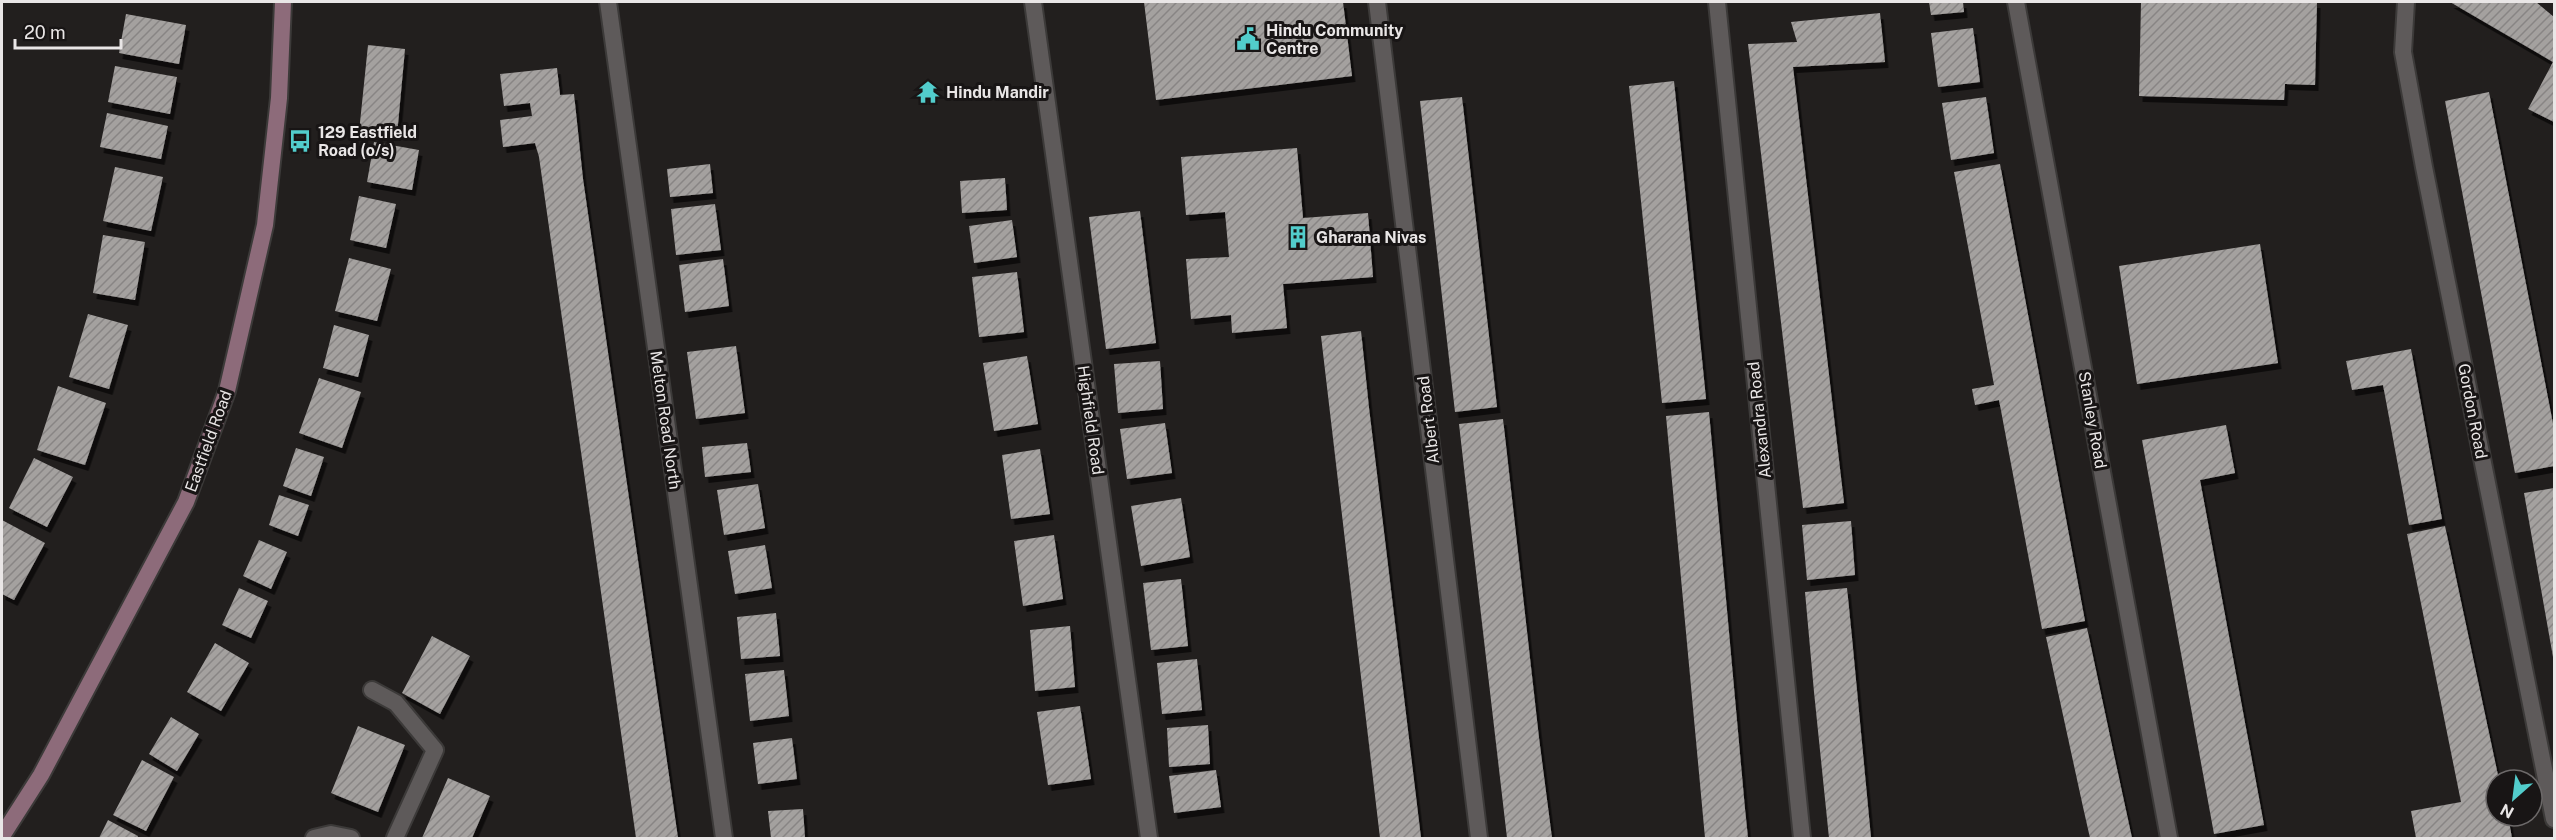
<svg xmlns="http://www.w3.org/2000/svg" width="2556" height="840" font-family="'Public Sans',sans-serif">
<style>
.building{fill:url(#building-hatch);filter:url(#shadow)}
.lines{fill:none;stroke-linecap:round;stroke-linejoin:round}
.minor-casing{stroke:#3c3a39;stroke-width:20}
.secondary-casing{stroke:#3c3a39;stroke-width:20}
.minor{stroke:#5e5a5a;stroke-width:16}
.secondary{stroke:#8d6b7a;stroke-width:16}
.labels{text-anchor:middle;stroke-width:6;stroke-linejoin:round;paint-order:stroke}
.poi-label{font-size:16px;font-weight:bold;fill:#e9e6e6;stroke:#181515;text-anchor:start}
.street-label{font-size:16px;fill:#e9e6e6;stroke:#181515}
</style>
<defs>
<pattern id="building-hatch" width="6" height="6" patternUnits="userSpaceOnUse" patternTransform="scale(1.5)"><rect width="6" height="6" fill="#a4a19f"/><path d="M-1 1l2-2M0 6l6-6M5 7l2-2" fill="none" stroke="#888584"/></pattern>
<filter id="shadow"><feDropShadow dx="3.5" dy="6" stdDeviation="0" flood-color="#0009"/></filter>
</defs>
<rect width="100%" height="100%" fill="#221f1e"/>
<path class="building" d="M1144,2H1343L1352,76L1156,100Z
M1929,2H1963L1964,12L1931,15Z
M2141,2H2317L2315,85L2285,84L2284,100L2139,96Z
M2450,2H2536L2554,17V122L2528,109L2553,62Z
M1880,13L1885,62L1793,67L1844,503L1803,508L1748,44L1797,42L1791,22Z
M126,14L186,25L179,64L119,53Z
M1973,28L1980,82L1938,87L1931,33Z
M368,45L405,49L397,135L359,132Z
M115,66L177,77L170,114L108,102Z
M557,68L560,95L574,94L583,179L678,838H636L539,157L535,143L503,147L500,120L532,116L530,103L504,106L500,74Z
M1674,81L1706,399L1662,403L1629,86Z
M2489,92L2554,429V466L2515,473L2445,101Z
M1462,97L1497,407L1455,412L1420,101Z
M1986,97L1994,153L1951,160L1942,103Z
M107,113L168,126L161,159L100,147Z
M374,142L419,150L412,190L367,182Z
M1297,148L1303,218L1368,213L1373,277L1283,284L1287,328L1232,333L1231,315L1191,319L1186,259L1229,257L1225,212L1186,215L1181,157Z
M710,164L713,193L670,197L667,169Z
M2000,164L2085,621L2042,629L1999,400L1975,405L1972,389L1994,385L1954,172Z
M115,167L163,177L151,231L103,221Z
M1005,178L1007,210L962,213L960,181Z
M359,196L396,204L386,248L350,240Z
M715,204L721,250L676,255L671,209Z
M1140,211L1156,343L1106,349L1089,217Z
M1012,220L1017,257L974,263L969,226Z
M103,235L145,242L135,300L93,293Z
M2260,244L2278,363L2137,384L2119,266Z
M349,258L391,269L377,321L335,311Z
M723,259L729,306L685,312L679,265Z
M1017,272L1024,332L979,337L972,277Z
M88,314L128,325L109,389L69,377Z
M334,325L369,335L358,377L323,368Z
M1361,331L1369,408L1421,838H1380L1357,643L1321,336Z
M736,346L745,413L696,419L687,352Z
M2411,349L2442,519L2409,525L2383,385L2352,390L2346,361Z
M1027,356L1038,424L994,431L983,363Z
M1160,361L1163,409L1118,413L1114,364Z
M319,378L361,392L342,448L299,433Z
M58,386L106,403L85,465L37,450Z
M1709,412L1745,809L1748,838H1705L1666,416Z
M1503,419L1539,738L1552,838H1507L1465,477L1459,424Z
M1165,423L1172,473L1127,479L1120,429Z
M2226,425L2235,473L2200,480L2264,825L2214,834L2142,440Z
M747,443L751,472L705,477L702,447Z
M296,448L324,457L311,496L283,486Z
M1040,449L1050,514L1011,519L1002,455Z
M34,458L73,477L47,527L9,508Z
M758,484L765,528L724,535L717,490Z
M2554,488V657H2553L2524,493Z
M279,495L309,505L298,536L269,525Z
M1181,498L1190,557L1141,566L1131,506Z
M2,520L45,543L14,600L2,594Z
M1851,521L1855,575L1807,580L1802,525Z
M2445,526L2499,780H2496V816H2508L2512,838H2416L2411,811L2461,802L2407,534Z
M1054,535L1063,599L1023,606L1014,541Z
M259,540L287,552L271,589L243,576Z
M765,545L772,588L735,594L728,551Z
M1181,579L1188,646L1151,650L1143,583Z
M239,588L268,601L251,638L222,625Z
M1847,588L1852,638L1871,838H1829L1814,692L1805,592Z
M776,613L780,656L741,659L737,617Z
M1070,626L1075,687L1035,691L1030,630Z
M2087,628L2111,741L2132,838H2090L2083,807L2046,637Z
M432,636L470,656L440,714L402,693Z
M215,643L249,663L221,711L187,692Z
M1197,659L1202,710L1162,714L1157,663Z
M784,670L789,716L750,721L745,674Z
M1080,706L1091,779L1048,785L1037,712Z
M171,717L199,734L177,771L149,754Z
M1208,725L1210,764L1169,767L1167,728Z
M358,726L405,745L378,812L331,793Z
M792,738L797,779L758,784L753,743Z
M142,760L174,777L146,831L113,815Z
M1216,770L1221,807L1174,813L1169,776Z
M448,778L490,796L472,838H422Z
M803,809L805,838H771L768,811Z
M108,820L138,836L137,838H99Z"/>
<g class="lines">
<g class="minor-casing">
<path id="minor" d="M608,2L724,838
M1033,2L1149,838
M1377,2L1479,838
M1717,2L1802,838
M2016,2L2169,838
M2406,2L2403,52L2424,167L2554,819
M372,690L396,703L435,750L395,838
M314,838L331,834L351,838"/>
</g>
<g class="secondary-casing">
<path id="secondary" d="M2,836L41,775L186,502L227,391L265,225L279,98L283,2"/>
</g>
<use href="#minor" class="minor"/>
<use href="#secondary" class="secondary"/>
</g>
<defs>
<g id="civic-bare" transform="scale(1.8)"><path d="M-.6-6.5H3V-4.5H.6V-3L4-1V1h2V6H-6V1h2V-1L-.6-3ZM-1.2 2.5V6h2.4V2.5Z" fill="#52cdcc" stroke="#181515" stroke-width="2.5" paint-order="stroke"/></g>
<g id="temple-bare" transform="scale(1.8)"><path d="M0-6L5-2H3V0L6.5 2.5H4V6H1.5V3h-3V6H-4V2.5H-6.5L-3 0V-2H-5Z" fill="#52cdcc" stroke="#181515" stroke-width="2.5" paint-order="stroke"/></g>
<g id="bus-bare" transform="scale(1.8)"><path d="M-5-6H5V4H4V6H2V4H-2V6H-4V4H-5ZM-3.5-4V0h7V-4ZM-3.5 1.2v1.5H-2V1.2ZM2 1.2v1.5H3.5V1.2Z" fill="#52cdcc" stroke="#181515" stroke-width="2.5" paint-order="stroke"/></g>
<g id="building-bare" transform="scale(1.8)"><path d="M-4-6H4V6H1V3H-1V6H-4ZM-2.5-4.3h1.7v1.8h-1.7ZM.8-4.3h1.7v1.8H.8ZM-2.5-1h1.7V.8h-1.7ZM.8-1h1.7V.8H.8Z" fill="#52cdcc" stroke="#181515" stroke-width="2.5" paint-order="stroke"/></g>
</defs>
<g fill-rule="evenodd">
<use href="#civic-bare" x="1248" y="39"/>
<use href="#temple-bare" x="928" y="92"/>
<use href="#bus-bare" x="300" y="141"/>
<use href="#building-bare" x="1298" y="237"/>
</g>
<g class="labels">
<g class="poi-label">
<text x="1266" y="36">Hindu Community<tspan x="1266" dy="18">Centre</tspan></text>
<text x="946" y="98">Hindu Mandir</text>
<text x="318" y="138">129 Eastfield<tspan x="318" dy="18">Road (o/s)</tspan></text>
<text x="1316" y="243">Gharana Nivas</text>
</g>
<g class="street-label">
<text transform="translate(2473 411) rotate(79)" y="6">Gordon Road</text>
<text transform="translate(666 420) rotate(82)" y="6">Melton Road North</text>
<text transform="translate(1091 420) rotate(82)" y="6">Highfield Road</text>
<text transform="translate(1428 420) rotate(-97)" y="6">Albert Road</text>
<text transform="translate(1759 420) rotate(-96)" y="6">Alexandra Road</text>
<text transform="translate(2093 420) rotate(80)" y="6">Stanley Road</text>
<text transform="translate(208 441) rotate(-70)" y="6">Eastfield Road</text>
</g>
</g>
<rect width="2556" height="840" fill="none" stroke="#e9e6e6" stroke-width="6"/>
<g transform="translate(2514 798) rotate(208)"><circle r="28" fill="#181515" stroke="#6c6969" stroke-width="1.5"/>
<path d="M0-4.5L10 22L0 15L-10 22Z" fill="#52cdcc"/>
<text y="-9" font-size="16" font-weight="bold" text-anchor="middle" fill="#e9e6e6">N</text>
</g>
<path d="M15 39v9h106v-9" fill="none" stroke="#e9e6e6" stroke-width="3"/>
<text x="24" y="39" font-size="18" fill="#e9e6e6" stroke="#181515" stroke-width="4.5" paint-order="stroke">20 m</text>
</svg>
